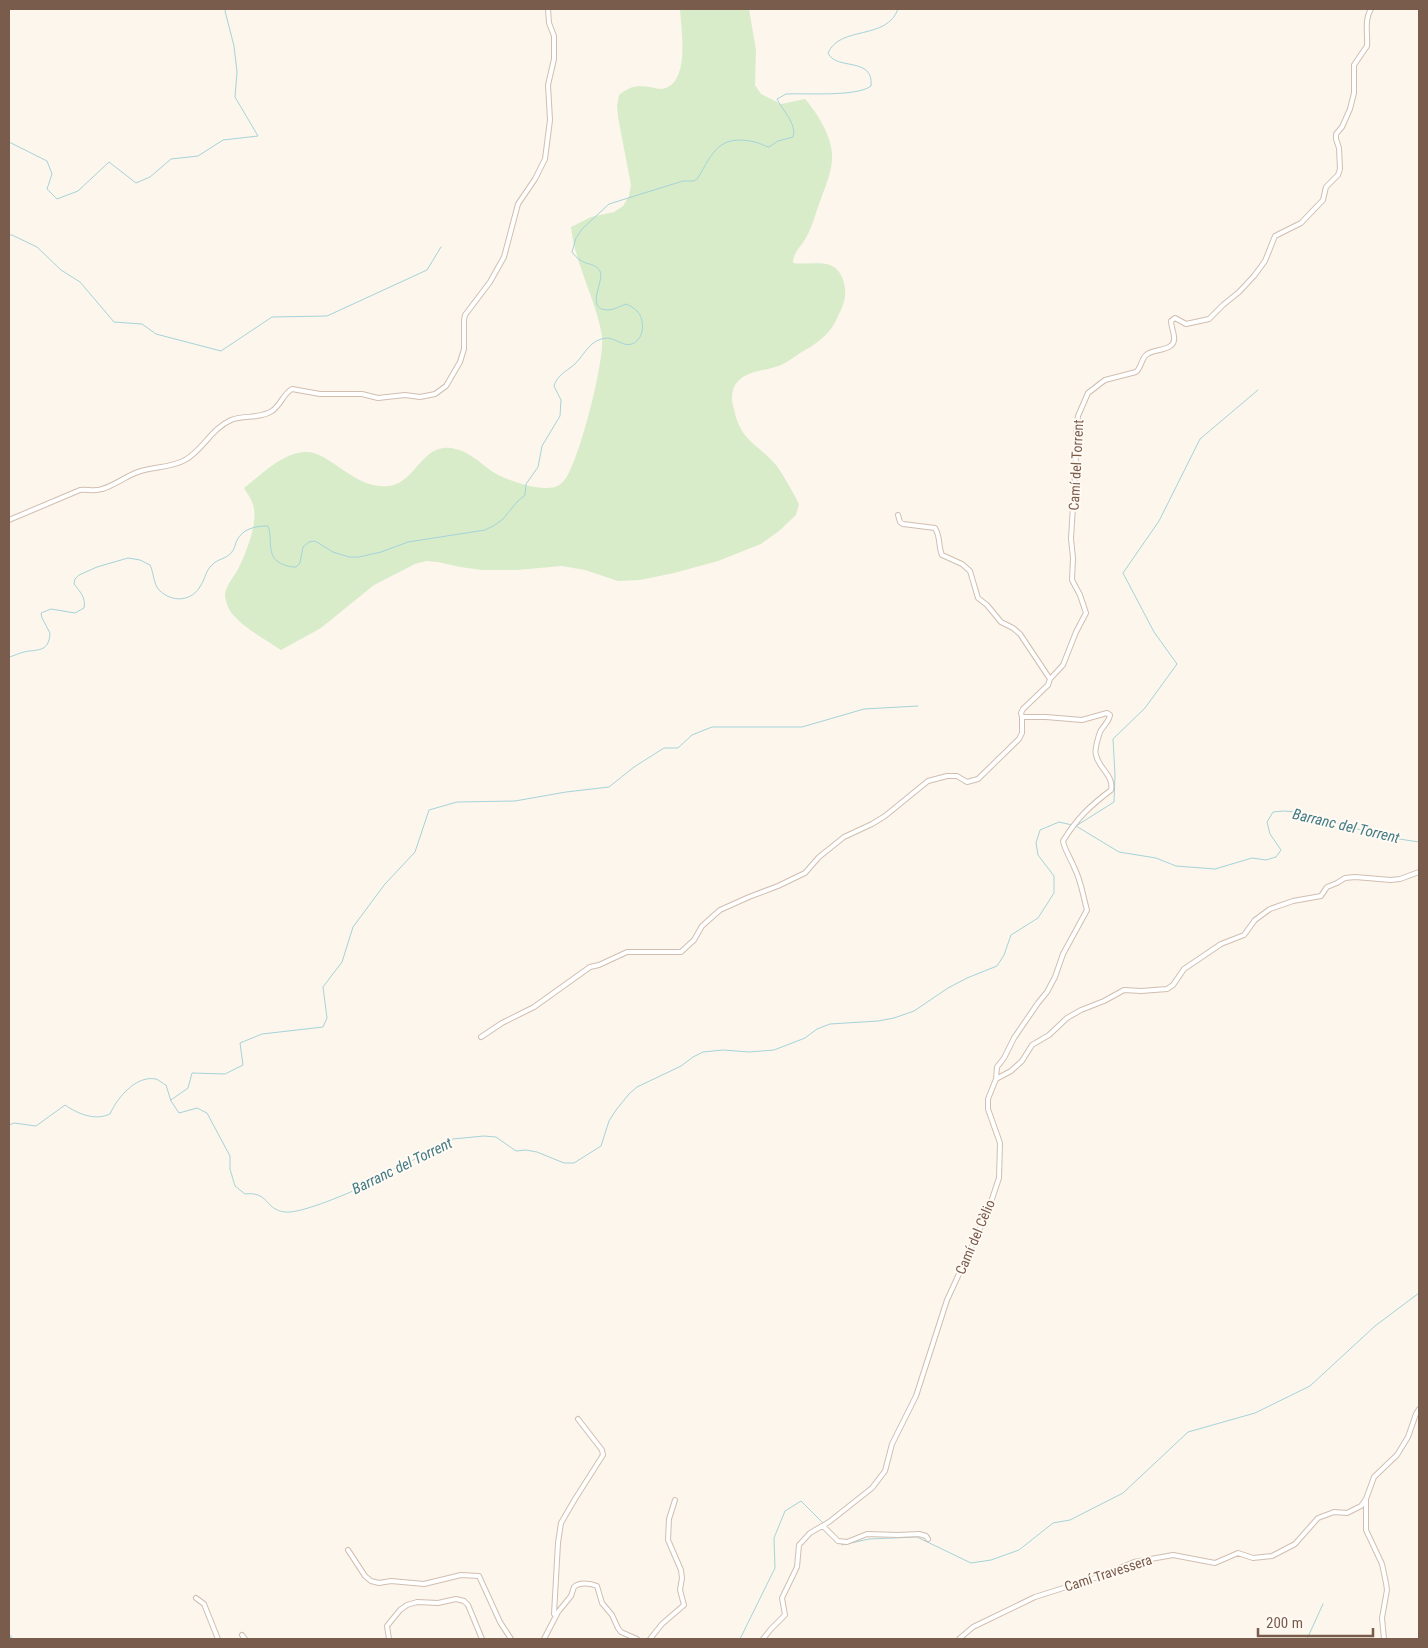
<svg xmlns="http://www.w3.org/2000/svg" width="1428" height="1648" font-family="'Roboto Condensed',sans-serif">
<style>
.green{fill:#d8ecc9}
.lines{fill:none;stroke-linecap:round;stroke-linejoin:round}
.stream{stroke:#a5d3da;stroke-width:1}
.canal{stroke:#bfe3e8;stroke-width:4}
.street-casing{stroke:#d1beb0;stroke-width:6}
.street{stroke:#fff;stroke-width:4}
.labels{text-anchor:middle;stroke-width:4;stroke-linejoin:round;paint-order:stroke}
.street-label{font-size:14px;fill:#7a5c4d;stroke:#fffaf3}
.water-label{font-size:15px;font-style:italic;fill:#437c86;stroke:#fffaf3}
</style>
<rect width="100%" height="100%" fill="#fdf6ec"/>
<path class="green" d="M680,9H749L756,50L755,85L761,94L781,104L805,99C818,114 833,138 832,158C832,172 825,187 821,199C816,211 813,225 807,236C802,246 793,252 793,263C803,265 821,261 830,265C840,269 844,279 845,289C846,297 843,307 839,314C831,334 818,343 800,353C794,357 787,362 781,365C765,372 738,370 733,391C731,397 732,403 734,409C740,441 757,443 776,465C785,477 792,491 799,504L796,515L779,531L761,544L718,561L674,573L640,580L618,581L585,570L562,566L517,570H482L460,567L438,562L426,561L415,564L374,585L321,628L281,650C266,640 235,623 228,607C227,604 225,598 225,595C226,586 232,579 237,571C245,556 257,526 254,509C253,501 248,495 244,488C261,475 282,453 305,452C316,451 327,459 336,465C349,474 362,484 379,486C415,491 419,443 451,448C467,450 478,461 490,470C502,479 533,489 547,488C556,488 561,485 566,478C580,457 605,360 602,336C596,299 575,265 571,227L591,217L614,212L623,206L629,196L631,185L618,117L617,106L619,95C630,86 636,85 650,87C654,88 659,89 662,89C691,84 681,28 680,9Z"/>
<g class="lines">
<path class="stream" d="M9,142L47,161L52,174L47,189L57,199L78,191L109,162L136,183L150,177L171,159L198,156L223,140L258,136L235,97L237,72L234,46L225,11L226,9
M9,235H12L37,247L61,270L80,282L114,322L142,324L156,334L221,351L272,317L327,316L427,270L441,247
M9,657C14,656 19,653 24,652C37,649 49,653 50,633L42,618L41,613L51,609L75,613L84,608C86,597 80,592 74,584L75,579L79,575L97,567L128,558L140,560L150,565C154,573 153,583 159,590C172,603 192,602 201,585C205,579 206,570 212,565C217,559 226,559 231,553C234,550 235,546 236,542C242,529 254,526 268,526C273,540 266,555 280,563C286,566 290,567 296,567L300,563L303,547L309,542L315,541L333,552L349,557H359L381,552L408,542L485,530L495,525L503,519L517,502L525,495L526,484L538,467L542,446L560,416L561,400L554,386C557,375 567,371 575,364C585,354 590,339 607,338C615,338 624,347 632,344C645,339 645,319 637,311C634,308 630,306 627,304C621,305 615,310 608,310C584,310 605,281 600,271C595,263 587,265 580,260C577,258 574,255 572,252L576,238L582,229L609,204L683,181H694L698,178C713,152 719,134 755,142C760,143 764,146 769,147L778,141L793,137C797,124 783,111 777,99L786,94C805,93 857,97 871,86C874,56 836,71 828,53C840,25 887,41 898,9
M1076,826L1119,852L1156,858L1176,866L1215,869L1252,858L1266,860L1276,857L1281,850L1270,834L1267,822L1273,812L1284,811L1296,812L1386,837L1419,842
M1076,826L1114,802L1115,775L1113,739L1145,708L1177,664L1154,632L1123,573L1159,521L1200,439L1258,390
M171,1100L188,1088L192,1073L225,1074L243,1065L240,1043L262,1034L323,1027L327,1018L323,987L342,962L353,927L385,884L415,852L429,810L457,802L515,801L566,792L609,787L634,767L664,748H678L692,735L712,727H802L864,709L918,706
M9,1125L14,1123L36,1126L65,1105C78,1114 95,1121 110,1114C117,1098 136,1075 156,1079C159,1080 163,1084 166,1085L171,1101L179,1113L197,1108L207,1113L230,1156V1169L235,1186L245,1194C269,1191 265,1210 285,1212C301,1214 352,1192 368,1184C381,1178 392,1169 405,1162H410L441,1143L453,1139L484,1136L496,1137L516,1151L526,1150L537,1152L564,1163H574L601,1146L609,1121L616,1110L629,1094L637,1087L681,1066L693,1057L703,1052L723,1050L749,1052L774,1050L805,1038L817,1029L830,1024L878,1021L894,1018L914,1011L948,988L967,978L997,966L1004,955L1011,935L1038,918L1054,893V876L1038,855L1036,843L1040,830L1059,822L1072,825
M840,1542L842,1545L869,1539L917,1537L971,1563L991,1560L1019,1550L1053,1523L1070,1520L1123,1493L1188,1432L1255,1413L1310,1386L1375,1326L1419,1293
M740,1639L775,1568L774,1538L785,1511L801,1501L828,1528
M1307,1639L1323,1604"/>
<path class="canal" d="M9,1636L11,1639"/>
<g class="street-casing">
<path id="street" d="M898,515L900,522L903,524L935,528C941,538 938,546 942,555L962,564L970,571L978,598L987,605L1001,622L1013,628L1020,634L1050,679L1048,685L1023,709L1021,713L1022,717H1046L1082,720L1107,713L1110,715C1109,722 1103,726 1100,732C1098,738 1094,750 1096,755C1099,769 1114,775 1111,790C1090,806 1077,818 1063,841C1065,851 1070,857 1074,867C1081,880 1083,896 1087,910L1063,954L1055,977L1047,992L1038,1003L1014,1038L1004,1058L997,1067L996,1079
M9,520L80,490C88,489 94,492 102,489C113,486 122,479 133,474C149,466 169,469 185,460C203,450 211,429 231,420C243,415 260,419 272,411C281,405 283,394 292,389L320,394H362L378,398L405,395L420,397L435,394L446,386L460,362L464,349V320L465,315L490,282L504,257L518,204L535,179L545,159L550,120L548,85L554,59V36L549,23L548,9
M1050,679L1063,665L1076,632L1086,613L1080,595L1072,580L1073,558L1071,539L1076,457L1078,444L1076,434L1078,416L1088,393L1105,380L1136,372C1141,368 1141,360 1146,355C1153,348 1176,352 1174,337C1174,332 1171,327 1171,321L1175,318L1186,324L1209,319L1223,305L1239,292L1254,276L1265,261L1275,236L1301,223L1323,200L1326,187L1338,175L1340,169L1339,148L1336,139V134L1342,127L1350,109L1354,93V65L1367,46C1368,34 1364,20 1371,9
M481,1037L502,1023L534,1007L590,967L599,965L627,952H681L694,940L702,926L720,910L749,897L778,886L805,873L819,857L844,837L872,824L885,816L928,781L947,776H957L967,782L978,779L1019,739L1022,733V717
M823,1526L838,1541L847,1542L867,1534L898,1535L919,1534L926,1536L928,1539
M348,1550L365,1576L371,1581L379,1583L391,1581L424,1584L461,1575L479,1576L500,1622L511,1639
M196,1598L204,1604L218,1639
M556,1616L554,1614L558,1543L561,1523L575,1499L603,1455L602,1450L578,1419
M242,1635L245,1639
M389,1639L387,1626L400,1610L407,1605L417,1602L438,1603L456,1599L464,1601L468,1605L482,1639
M544,1639L558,1612L571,1596L574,1587C579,1582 590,1583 597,1586L602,1603L612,1615L618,1628L621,1632L637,1639
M650,1639L662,1624L684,1605L680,1590L682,1578L681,1570L668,1540L669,1519L675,1500
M763,1639L771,1629L785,1615L782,1598L797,1567L799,1545L810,1533L829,1522L872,1488L885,1471L892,1444L916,1396L947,1300L988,1211L999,1178L1000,1143L988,1109V1099L996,1079L1011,1071L1022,1061L1032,1045L1049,1035L1067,1018L1081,1010L1104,1001L1124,990L1141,991L1167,989L1173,985L1184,969L1221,944L1244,935L1255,920L1270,909L1293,901L1321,896L1327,887L1337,883L1345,878L1355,877L1391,880L1400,879L1419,872
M959,1639L973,1627L1035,1597L1098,1577L1134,1562L1173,1555L1215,1563L1238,1553L1253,1558L1272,1556L1295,1544L1318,1518L1334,1512L1347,1513L1361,1506L1366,1499
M1384,1639L1382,1618L1387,1590L1386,1583L1382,1564L1366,1530V1499L1374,1477L1397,1455L1408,1437L1416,1414L1419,1409"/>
</g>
<use href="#street" class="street"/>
</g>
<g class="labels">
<g class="street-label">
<text transform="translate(1076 465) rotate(-87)" y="5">Camí del Torrent</text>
<text transform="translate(975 1237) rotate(-67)" y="5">Camí del Cèlio</text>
<text transform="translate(1108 1573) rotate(-18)" y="5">Camí Travessera</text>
</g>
<g class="water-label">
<text transform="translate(1346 826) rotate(13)" y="5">Barranc del Torrent</text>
<text transform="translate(402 1166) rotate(-26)" y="5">Barranc del Torrent</text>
</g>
</g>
<rect width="1428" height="1648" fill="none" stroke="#7a5c4d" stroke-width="20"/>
<path d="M1258 1628v8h115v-8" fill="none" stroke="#7a5c4d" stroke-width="2.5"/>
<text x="1266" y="1628" font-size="15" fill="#7a5c4d" stroke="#fffaf3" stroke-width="4" paint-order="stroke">200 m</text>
</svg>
